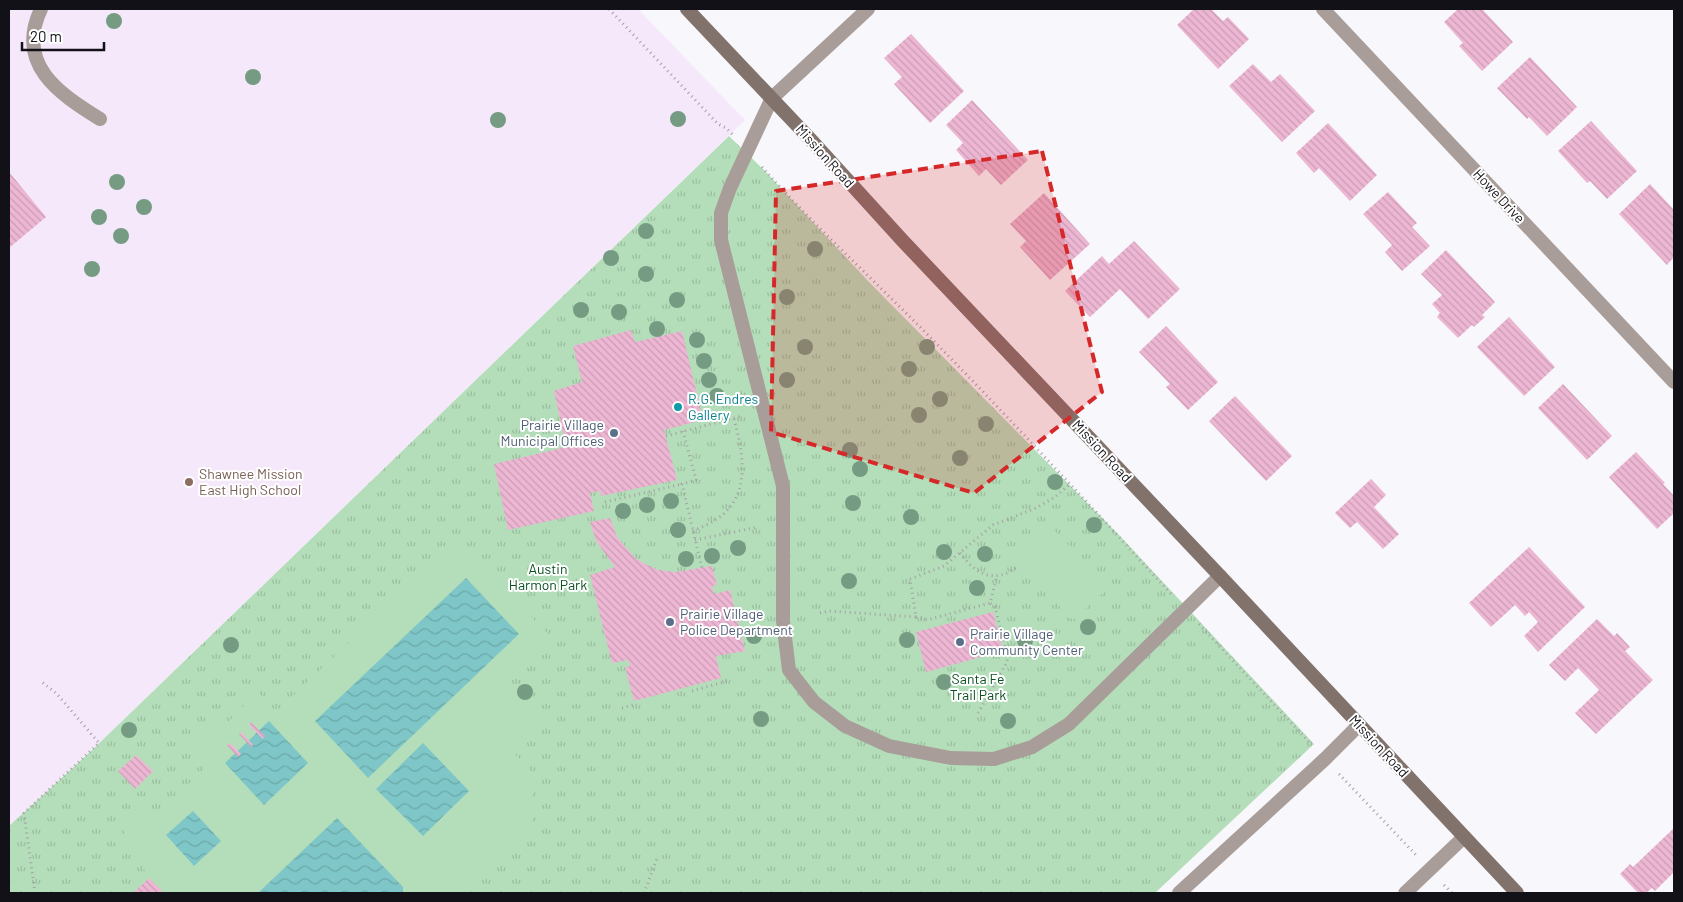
<svg xmlns="http://www.w3.org/2000/svg" width="1683" height="902" font-family="Barlow,sans-serif">
<style>
.education{fill:#f6e8fb}
.park{fill:url(#park-tufts)}
.garden{fill:#b4deb9;fill-rule:evenodd}
.water{fill:url(#water-waves)}
.building{fill:url(#building-back-hatch)}
.lines{fill:none;stroke-linecap:round;stroke-linejoin:round}
.path{stroke:#a2a0a6;stroke-width:3;stroke-dasharray:1 4;stroke-linecap:butt}
.service{stroke:#a89d99;stroke-width:14}
.minor{stroke:#a89d99;stroke-width:14}
.secondary{stroke:#81726c;stroke-width:14}
.tree{fill:#759b83}
.marked{fill:#d62828;fill-opacity:0.2;stroke:#d62828;stroke-width:4;stroke-dasharray:10 6;stroke-linejoin:round}
.culture-dot{fill:#0f9aa8;stroke:#fff;stroke-width:2}
.service-dot{fill:#5c6f8a;stroke:#fff;stroke-width:2}
.education-dot{fill:#8d6e63;stroke:#fff;stroke-width:2}
.labels{text-anchor:middle;stroke-width:4;stroke-linejoin:round;paint-order:stroke}
.street-label{font-size:14px;fill:#131118;stroke:#fff}
.culture-label{font-size:14px;fill:#0d838f;stroke:#fff;text-anchor:start}
.service-label{font-size:14px;fill:#4e5e75;stroke:#fff;text-anchor:start}
.education-label{font-size:14px;fill:#785e54;stroke:#fff;text-anchor:start}
.park-label{font-size:14px;fill:#095020;stroke:#fff}
</style>
<defs>
<pattern id="park-tufts" width="24" height="20" patternUnits="userSpaceOnUse" patternTransform="scale(1.25)"><rect width="24" height="20" fill="#b4deb9"/><path d="M3 7l-1-3M5 7V3M7 7l1-3M15 17l-1-3M17 17v-4M19 17l1-3" fill="none" stroke="#9abd9e"/></pattern>
<pattern id="water-waves" width="16" height="10" patternUnits="userSpaceOnUse" patternTransform="scale(1.25)"><rect width="16" height="10" fill="#7ec6c7"/><path d="M0 5q4-4 8 0t8 0" fill="none" stroke="#6ca9aa"/></pattern>
<pattern id="building-back-hatch" width="6" height="6" patternUnits="userSpaceOnUse" patternTransform="scale(1.25)"><rect width="6" height="6" fill="#edb7d4"/><path d="M-1 5l2 2M0 0l6 6M5-1l2 2" fill="none" stroke="#ca9cb5"/></pattern>
</defs>
<rect width="100%" height="100%" fill="#f8f7fb"/>
<path class="education" d="M9,9H638L745,120L99,743L9,826Z"/>
<path class="park" d="M729,136L764,170L869,282L1120,536L1314,744L1155,893H9V826L91,751Z"/>
<path class="garden" d="M1047,523L1109,587L1073,620L1012,557Z
M456,540L548,634L504,676L543,719L509,748L533,773V828L467,893H403V887L337,818L258,893H164L149,878L119,823L129,814L146,816L151,821L204,769L184,747L212,719L223,728L257,691L276,712ZM193,811L221,841L166,835Z"/>
<path class="water" d="M466,578L519,634L368,778L315,721Z
M269,721L308,763L264,805L225,763Z
M423,743L469,791L423,836L376,789Z
M193,811L221,841L194,866L166,835Z
M337,818L403,887V893H258Z"/>
<path class="building" d="M1194,9H1211L1223,21L1228,17L1249,39L1218,69L1177,25Z
M1458,9H1482L1513,42L1482,71L1459,46L1463,43L1444,22Z
M911,34L964,91L930,123L894,84L902,77L884,58Z
M1530,57L1577,107L1547,136L1529,117L1527,119L1497,88Z
M1253,64L1271,82L1280,74L1315,111L1282,142L1229,86Z
M972,100L1028,160L1001,185L986,169L979,176L956,150L963,143L946,125Z
M1591,121L1637,171L1607,199L1590,181L1587,183L1558,151Z
M1328,123L1377,175L1350,201L1319,168L1314,173L1296,153Z
M9,172L46,217L9,248Z
M1650,184L1674,210V257L1667,265L1619,214Z
M1388,192L1417,223L1412,227L1430,246L1402,271L1385,252L1392,245L1363,214Z
M1044,193L1090,244L1050,280L1020,247L1026,241L1010,224Z
M1134,241L1180,289L1148,319L1120,289L1090,317L1065,291L1102,256L1109,264Z
M1446,250L1495,302L1482,315L1485,317L1474,327L1472,325L1458,338L1437,317L1440,313L1432,304L1442,295L1421,274Z
M1509,317L1555,367L1524,396L1477,347Z
M1166,326L1218,382L1188,410L1166,387L1170,384L1139,352Z
M631,330L635,342L682,331L703,420L664,430L677,480L601,496L600,491L590,493L594,511L508,530L494,464L579,444V438H564L554,391L582,382L573,346Z
M1563,384L1612,436L1587,460L1538,408Z
M1235,396L1292,456L1266,481L1209,421Z
M1636,452L1665,483L1663,484L1674,496V513L1657,529L1609,477Z
M1371,479L1386,495L1374,507L1399,534L1383,549L1357,522L1350,528L1335,513Z
M610,518L617,537L622,543L635,558L643,563L658,570L676,572L712,566L717,585L712,586L714,594L730,590L745,651L716,656L721,678L634,701L625,667L630,666L628,660L612,663L590,575L615,567L596,541L590,522Z
M1529,547L1585,607L1538,652L1524,636L1538,622L1529,612L1525,616L1515,605L1491,627L1469,603Z
M993,612L1003,651L926,672L916,632Z
M1597,619L1614,636L1617,633L1630,647L1625,651L1653,680L1596,734L1575,713L1599,690L1578,668L1565,681L1549,665Z
M251,722L265,736L263,739L249,725Z
M241,732L253,745L251,747L239,734Z
M230,743L241,754L238,757L227,745Z
M136,755L153,771L135,789L118,771Z
M1674,828V872L1655,891L1652,888L1646,893H1638L1620,874L1630,864L1633,867Z
M149,878L164,893H133Z"/>
<g class="lines">
<path class="path" d="M609,9L718,124L726,128L733,135
M762,167C815,227 874,280 930,337C1012,421 1092,507 1171,594
M683,431L696,480L682,484L702,568
M666,436L742,416
M605,502L682,484
M693,531C701,527 710,524 717,519C752,496 743,452 734,419
M695,540L758,527
M960,553C976,575 996,585 1019,565
M820,613L829,611L916,617L910,579L944,566L993,525L1036,508L1055,497L1070,484
M916,617L927,620L990,603L997,576
M1199,624L1311,744
M692,691L727,681
M622,708L636,704
M978,713L1006,664L1008,657L995,607L990,603
M1339,774L1416,855
M1444,885L1452,893
M35,893L24,813L99,743L57,694L42,682
M644,893L658,856"/>
<path class="service" d="M41,9C15,64 58,93 100,119
M772,98L730,188L721,213V240L783,486V621L789,670L814,702L845,726L889,746L951,758L994,759L1032,747L1069,724L1220,576
M1179,893L1325,759L1359,725
M1405,893L1464,837"/>
<path class="minor" d="M1323,9L1674,382
M772,98L868,9"/>
<path class="secondary" d="M687,9L812,141L902,240L1220,576L1517,893"/>
</g>
<g class="tree">
<circle cx="114" cy="21" r="8"/>
<circle cx="253" cy="77" r="8"/>
<circle cx="678" cy="119" r="8"/>
<circle cx="498" cy="120" r="8"/>
<circle cx="117" cy="182" r="8"/>
<circle cx="144" cy="207" r="8"/>
<circle cx="99" cy="217" r="8"/>
<circle cx="646" cy="231" r="8"/>
<circle cx="121" cy="236" r="8"/>
<circle cx="815" cy="249" r="8"/>
<circle cx="611" cy="258" r="8"/>
<circle cx="92" cy="269" r="8"/>
<circle cx="646" cy="274" r="8"/>
<circle cx="787" cy="297" r="8"/>
<circle cx="677" cy="300" r="8"/>
<circle cx="581" cy="310" r="8"/>
<circle cx="619" cy="312" r="8"/>
<circle cx="657" cy="329" r="8"/>
<circle cx="697" cy="340" r="8"/>
<circle cx="805" cy="347" r="8"/>
<circle cx="927" cy="347" r="8"/>
<circle cx="704" cy="361" r="8"/>
<circle cx="909" cy="369" r="8"/>
<circle cx="709" cy="380" r="8"/>
<circle cx="787" cy="380" r="8"/>
<circle cx="717" cy="396" r="8"/>
<circle cx="940" cy="399" r="8"/>
<circle cx="919" cy="415" r="8"/>
<circle cx="986" cy="424" r="8"/>
<circle cx="850" cy="450" r="8"/>
<circle cx="960" cy="458" r="8"/>
<circle cx="860" cy="469" r="8"/>
<circle cx="1055" cy="482" r="8"/>
<circle cx="671" cy="501" r="8"/>
<circle cx="853" cy="503" r="8"/>
<circle cx="647" cy="505" r="8"/>
<circle cx="623" cy="511" r="8"/>
<circle cx="911" cy="517" r="8"/>
<circle cx="1094" cy="525" r="8"/>
<circle cx="678" cy="530" r="8"/>
<circle cx="738" cy="548" r="8"/>
<circle cx="944" cy="552" r="8"/>
<circle cx="985" cy="554" r="8"/>
<circle cx="712" cy="556" r="8"/>
<circle cx="686" cy="559" r="8"/>
<circle cx="849" cy="581" r="8"/>
<circle cx="977" cy="588" r="8"/>
<circle cx="1088" cy="627" r="8"/>
<circle cx="754" cy="636" r="8"/>
<circle cx="907" cy="640" r="8"/>
<circle cx="1025" cy="641" r="8"/>
<circle cx="231" cy="645" r="8"/>
<circle cx="944" cy="682" r="8"/>
<circle cx="525" cy="692" r="8"/>
<circle cx="761" cy="719" r="8"/>
<circle cx="1008" cy="721" r="8"/>
<circle cx="129" cy="730" r="8"/>
</g>
<path class="marked" d="M1042,151L1102,392L974,493L771,432L776,191Z"/>
<circle class="culture-dot" cx="678" cy="407" r="5"/>
<g class="service-dot">
<circle cx="614" cy="433" r="5"/>
<circle cx="670" cy="622" r="5"/>
<circle cx="960" cy="642" r="5"/>
</g>
<circle class="education-dot" cx="189" cy="482" r="5"/>
<g class="labels">
<g class="street-label">
<text transform="translate(825 156) rotate(48)" y="5">Mission Road</text>
<text transform="translate(1499 196) rotate(47)" y="5">Howe Drive</text>
<text transform="translate(1102 451) rotate(47)" y="5">Mission Road</text>
<text transform="translate(1379 746) rotate(47)" y="5">Mission Road</text>
</g>
<g class="culture-label">
<text x="688" y="404">R.G. Endres<tspan x="688" dy="16">Gallery</tspan></text>
</g>
<g class="service-label">
<text x="604" y="430" text-anchor="end">Prairie Village<tspan x="604" dy="16">Municipal Offices</tspan></text>
<text x="680" y="619">Prairie Village<tspan x="680" dy="16">Police Department</tspan></text>
<text x="970" y="639">Prairie Village<tspan x="970" dy="16">Community Center</tspan></text>
</g>
<g class="education-label">
<text x="199" y="479">Shawnee Mission<tspan x="199" dy="16">East High School</tspan></text>
</g>
<g class="park-label">
<text x="548" y="574">Austin<tspan x="548" dy="16">Harmon Park</tspan></text>
<text x="978" y="684">Santa Fe<tspan x="978" dy="16">Trail Park</tspan></text>
</g>
</g>
<rect width="1683" height="902" fill="none" stroke="#131118" stroke-width="20"/>
<path d="M22 42v8h82v-8" fill="none" stroke="#131118" stroke-width="2.5"/>
<text x="30" y="42" font-size="15" fill="#131118" stroke="#ffffff" stroke-width="4" paint-order="stroke">20 m</text>
</svg>
